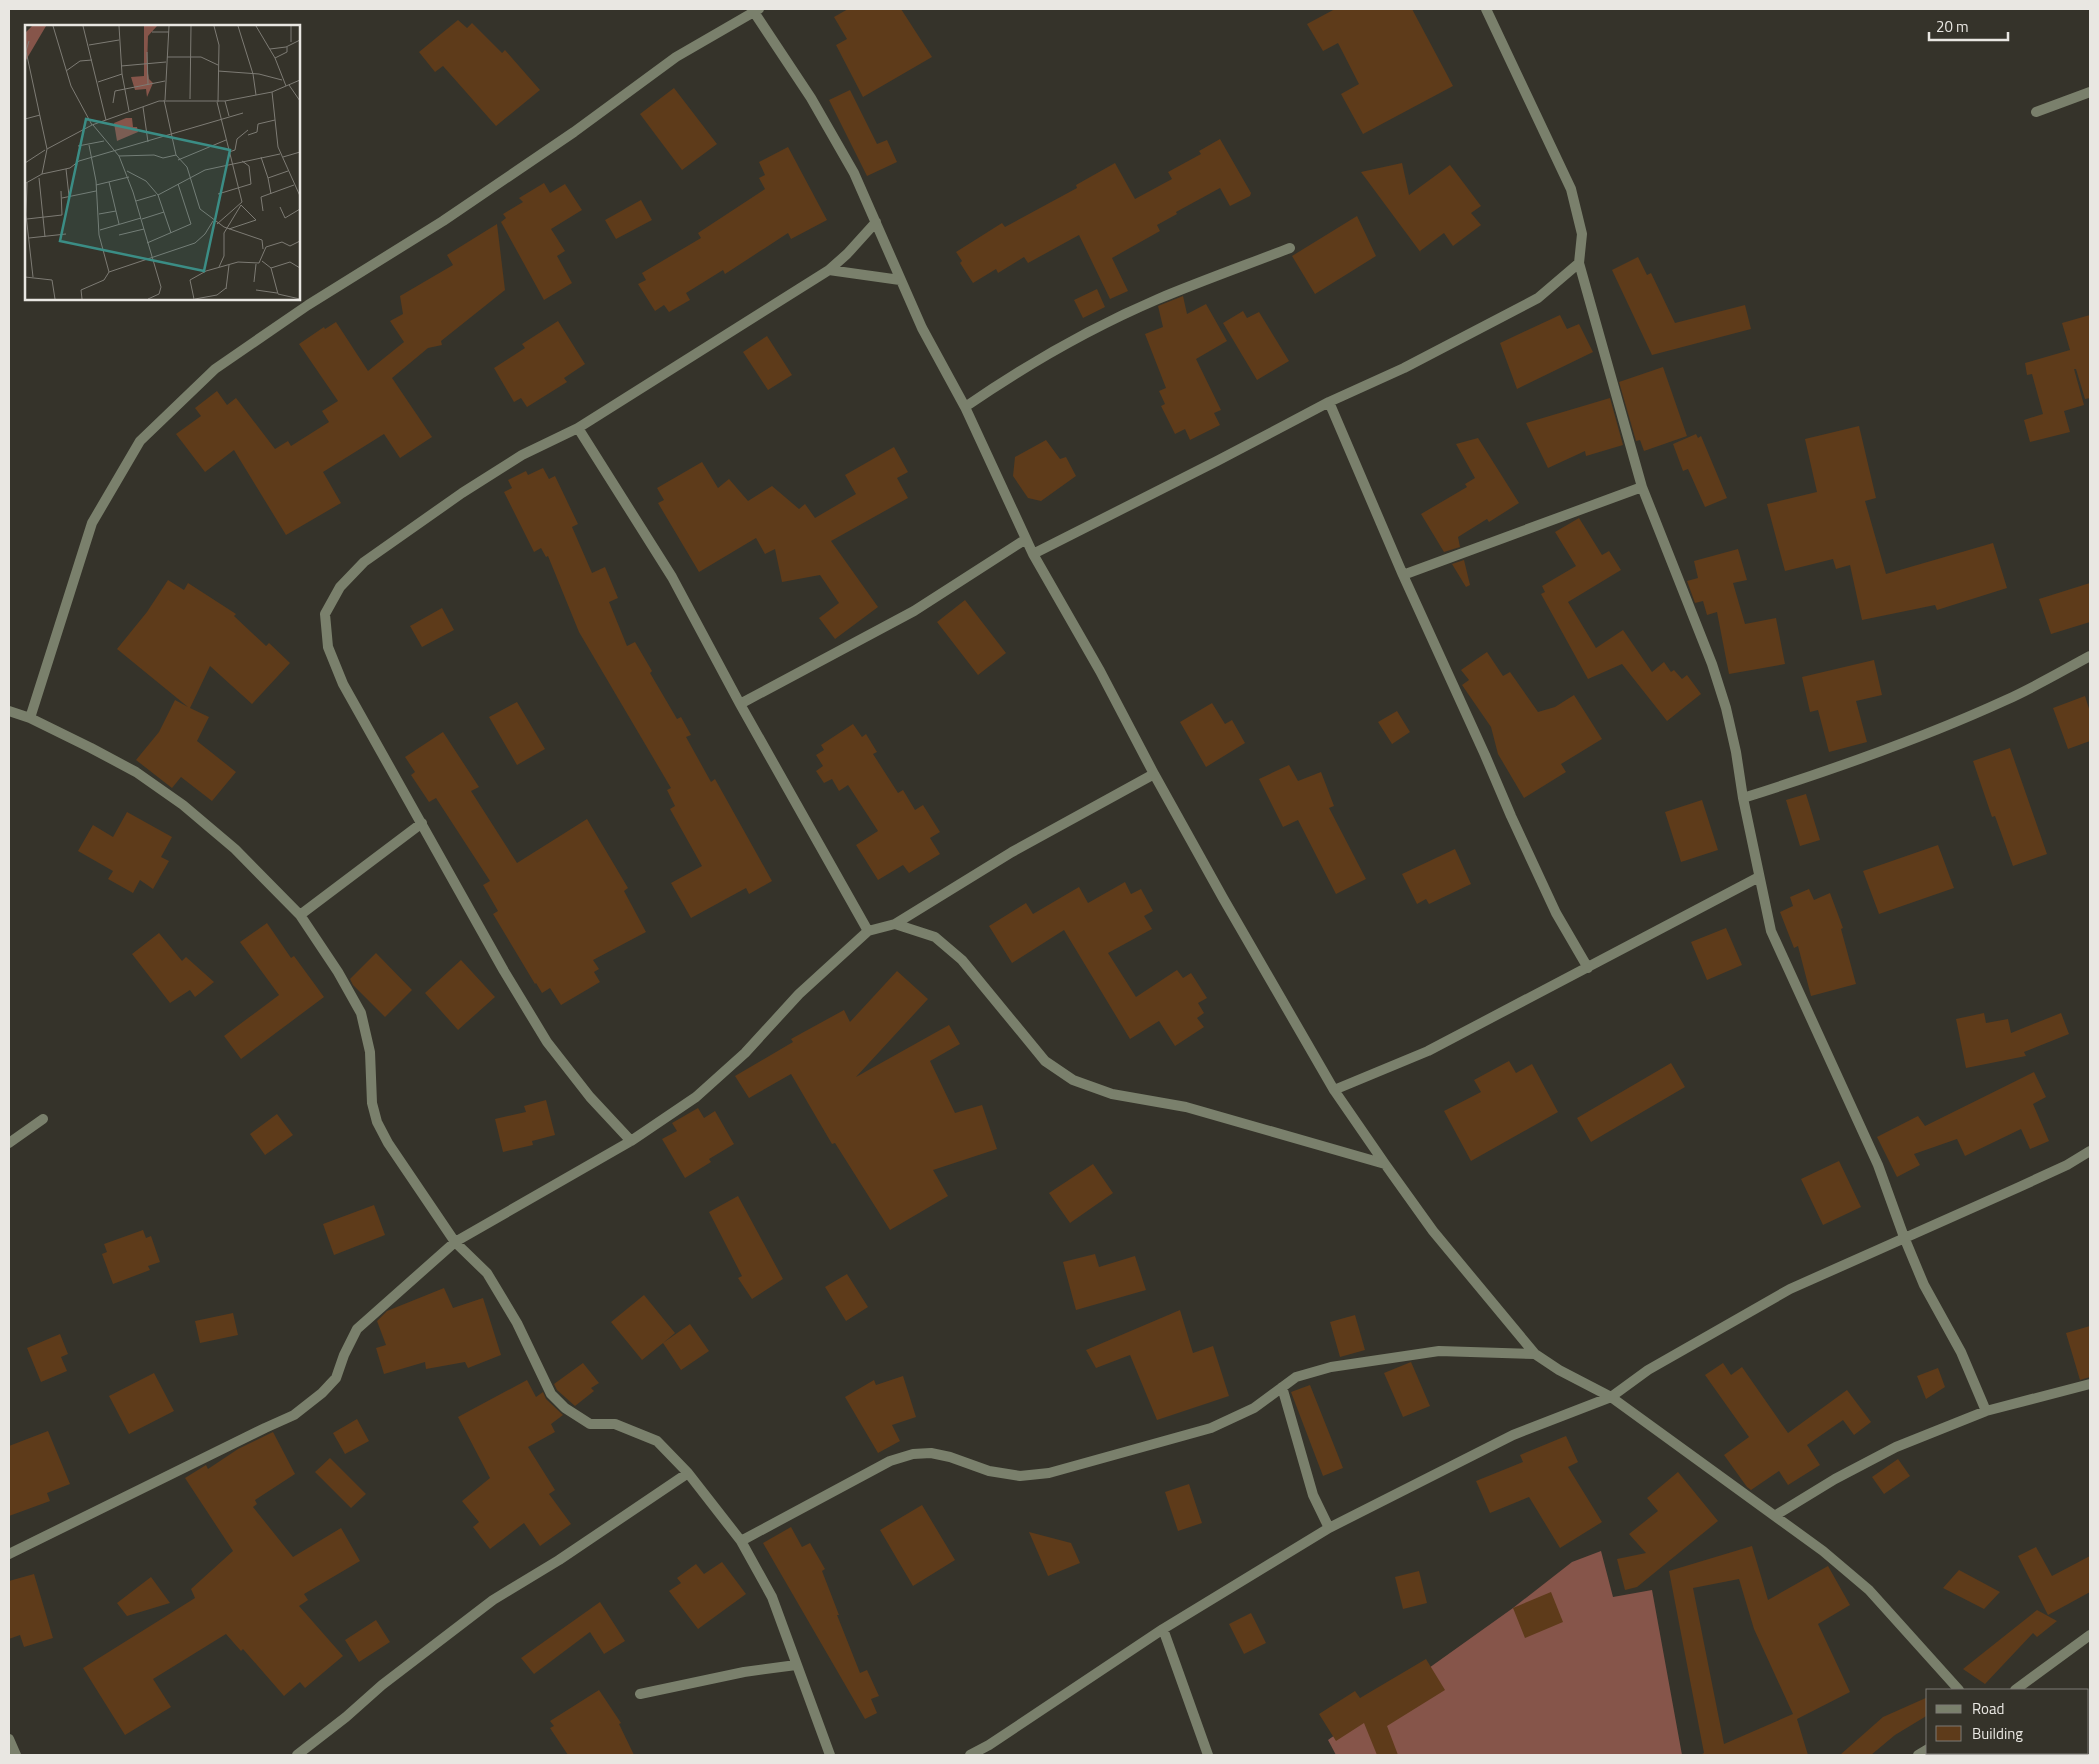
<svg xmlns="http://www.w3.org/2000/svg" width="2099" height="1764" font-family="'Titillium Web',sans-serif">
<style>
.forest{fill:#86554a}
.building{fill:#5e3b1a;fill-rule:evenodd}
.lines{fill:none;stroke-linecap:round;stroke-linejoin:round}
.minor{stroke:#7a806c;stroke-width:10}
.tertiary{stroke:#7a806c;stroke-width:10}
.inset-road{fill:none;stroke:#7d7b74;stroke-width:1}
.view{fill:#3b8d85;fill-opacity:0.15;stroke:#3b8d85;stroke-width:2.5}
.inset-edge{fill:none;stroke:#e9e7e2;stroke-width:2.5}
</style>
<rect width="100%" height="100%" fill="#35332a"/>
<path class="forest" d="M1601,1551L1613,1597L1652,1590L1682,1755H1336L1328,1740L1513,1608L1572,1562Z"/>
<path class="building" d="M848,9H901L932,57L863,97L836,45L847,39L834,17Z
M1335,9H1412L1453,86L1363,134L1341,94L1359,84L1338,43L1323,51L1307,24Z
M458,20L467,28L472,23L502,53L505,50L540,90L496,126L443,66L435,72L419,52Z
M674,88L717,144L682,170L640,114Z
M850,90L877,144L887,140L897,162L867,176L829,100Z
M1220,139L1251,193L1250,196L1230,206L1220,188L1176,212L1177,214L1157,225L1160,231L1112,258L1128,291L1110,299L1079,235L1028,263L1024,257L998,273L996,269L973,283L960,263L962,261L956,252L1002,223L1005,227L1077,188L1076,185L1115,163L1135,199L1172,179L1168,172L1201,154L1199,151Z
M788,147L827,220L791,239L788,233L725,274L723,270L686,293L690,300L669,312L664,305L655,311L638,284L646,280L642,273L701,238L698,233L765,189L759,178L765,175L759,162Z
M1402,163L1409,195L1450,165L1481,206L1471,213L1481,225L1453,246L1444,233L1420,251L1421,253L1361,172Z
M544,183L550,193L565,184L582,210L551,229L565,251L557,256L572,283L544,300L501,222L506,218L503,214L523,202L519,198Z
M641,200L652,220L616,239L605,220Z
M1357,216L1376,256L1315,294L1292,256Z
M497,224L505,290L441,341L442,345L428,348L392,378L432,437L400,458L384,434L323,472L341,503L286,535L234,450L205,472L176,434L201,416L195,408L217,391L227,405L236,398L275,449L288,441L291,446L329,422L322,411L338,401L299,344L324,327L325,329L336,322L368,371L404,342L390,321L403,314L400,296L453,265L447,255Z
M1638,257L1647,275L1651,273L1675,323L1745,305L1751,329L1652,355L1612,270Z
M1097,289L1105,307L1083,318L1074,300Z
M1183,296L1187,314L1206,304L1227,341L1196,359L1221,410L1214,413L1220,425L1190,440L1185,429L1175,434L1161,406L1165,404L1159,391L1166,388L1145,334L1163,327L1158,306Z
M1243,311L1247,318L1259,312L1289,361L1257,380L1223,323Z
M1560,315L1567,329L1579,324L1593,352L1517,389L1500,343Z
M2090,315V398L2085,399L2076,369H2074L2084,405L2064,411L2070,432L2030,442L2024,420L2043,414L2032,374L2027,375L2025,363L2070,350L2062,323Z
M558,321L585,364L564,378L567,382L527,407L521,398L514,402L494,368L525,348L522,344Z
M767,336L792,375L768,390L743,352Z
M1663,367L1687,436L1644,451L1640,440L1636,441L1619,382Z
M1610,398L1623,445L1586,456L1585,451L1548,468L1526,423Z
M1859,426L1876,498L1865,501L1886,574L1993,543L2007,588L1937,610L1935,605L1862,620L1850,565L1836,569L1833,559L1785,571L1767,504L1817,492L1805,439Z
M1696,434L1698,438L1701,436L1727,498L1705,507L1688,469L1683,471L1673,444Z
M1478,438L1519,503L1489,522L1487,519L1458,537L1460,547L1444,552L1421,514L1467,487L1465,484L1475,478L1456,444Z
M1046,440L1060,459L1066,457L1076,476L1041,501L1028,498L1013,476L1015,457Z
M894,447L908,472L897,478L908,498L831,541L878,607L835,639L819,618L839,603L820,575L782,582L775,549L765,554L756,538L699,572L658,503L664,500L657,488L702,462L718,488L729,479L748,501L772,486L799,509L805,504L815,518L856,494L845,475Z
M543,468L549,479L555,476L578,524L572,527L592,573L605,567L618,598L609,602L627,646L635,642L652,671L650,673L677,719L681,717L691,735L686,737L711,782L715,779L772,881L749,894L746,888L691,918L671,883L702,866L670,809L675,806L667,790L671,788L579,632L548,556L546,557L541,548L534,552L504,492L512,488L508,480L526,471L528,475Z
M1579,518L1602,555L1609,551L1621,570L1568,602L1596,648L1623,630L1652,672L1664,662L1671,672L1674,670L1682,679L1687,675L1701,694L1667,721L1622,664L1588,679L1541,594L1545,592L1542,586L1576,566L1555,532Z
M1738,549L1747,580L1733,583L1745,624L1776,618L1785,664L1729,674L1717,612L1707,615L1703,601L1695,603L1687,581L1698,578L1694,561Z
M1464,560L1470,585L1466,587L1452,564Z
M168,580L184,590L188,583L236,614L234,616L266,646L269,643L290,663L252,704L210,666L190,708L209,717L197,741L236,772L212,801L181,777L172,788L136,760L159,732L175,700L188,707L117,649L147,612Z
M2090,583V622L2051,634L2039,599Z
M965,600L1006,653L978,675L937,622Z
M442,608L454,630L422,647L410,626Z
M1487,652L1503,676L1510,672L1538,712L1555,707L1574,695L1602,739L1561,764L1566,772L1524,798L1498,754L1491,727L1462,685L1469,680L1461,670Z
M1874,660L1882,695L1856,701L1867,742L1829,752L1818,710L1810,712L1802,677Z
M2085,696L2090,712V741L2068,749L2053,708Z
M517,702L545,749L517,765L489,717Z
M1212,703L1225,724L1232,720L1245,743L1206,767L1180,722Z
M1397,711L1410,732L1392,744L1378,722Z
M853,724L862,737L866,734L877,752L873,754L898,793L903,790L915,810L923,805L940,832L930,838L940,854L909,873L903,865L878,880L856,845L878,831L848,785L839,791L832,779L824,783L816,771L823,766L816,755L824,750L821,745Z
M443,732L479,787L471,791L517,863L587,819L628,888L624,891L646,932L593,960L599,969L594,972L600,982L561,1005L550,988L542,993L536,983L535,984L493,914L498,911L483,885L490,881L436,798L429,802L411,775L415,772L405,757Z
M2010,748L2047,854L2013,866L1995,816L1992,817L1973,761Z
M1289,765L1298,781L1321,772L1334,806L1329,808L1366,879L1336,894L1298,820L1283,827L1259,779Z
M1806,794L1820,840L1800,846L1786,800Z
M1702,800L1718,850L1681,862L1665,812Z
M127,812L172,837L161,857L169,861L153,889L140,880L133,893L108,879L113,871L78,851L93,825L113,837Z
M1938,845L1954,888L1879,914L1863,871Z
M1455,849L1471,884L1429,904L1426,899L1417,904L1402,874Z
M1125,882L1131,894L1141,889L1153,911L1144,916L1152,929L1108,953L1136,997L1177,970L1183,978L1191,973L1207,998L1198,1003L1204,1013L1197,1018L1204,1027L1175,1046L1159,1021L1130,1039L1064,930L1012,963L989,926L1026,903L1033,914L1079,887L1088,903Z
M1809,889L1814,900L1830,893L1843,928L1841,929L1856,984L1811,996L1798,946L1794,948L1780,912L1793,906L1790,897Z
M267,923L291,958L294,956L324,997L241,1059L224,1036L279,995L240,942Z
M1726,928L1742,965L1707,980L1691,942Z
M159,933L182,961L186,957L214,982L195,997L190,990L170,1003L132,954Z
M376,953L412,990L385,1017L353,985L350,979Z
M461,960L495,997L458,1030L425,993Z
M897,971L928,999L856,1077L949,1025L960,1044L930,1061L955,1113L982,1105L997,1149L933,1170L948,1196L890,1230L835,1143L832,1144L791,1074L749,1098L735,1076L793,1042L791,1039L844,1010L850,1022Z
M1984,1013L1986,1023L2008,1019L2011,1033L2061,1013L2069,1034L2024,1052L2026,1056L1966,1068L1956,1019Z
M1509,1061L1516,1073L1532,1064L1558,1112L1471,1161L1444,1111L1481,1092L1474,1080Z
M1671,1063L1685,1087L1591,1142L1577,1118Z
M2034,1072L2046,1097L2033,1104L2049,1141L2030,1149L2021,1129L1965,1156L1957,1139L1914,1154L1920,1165L1897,1177L1877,1137L1918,1116L1925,1126Z
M546,1100L555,1135L532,1141L533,1145L503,1152L495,1119L526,1112L524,1106Z
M698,1108L704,1118L715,1111L734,1144L709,1159L711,1162L685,1178L662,1139L677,1131L672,1123Z
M277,1114L293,1135L265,1155L250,1134Z
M1839,1161L1861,1207L1823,1225L1801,1179Z
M1093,1164L1113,1193L1070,1223L1049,1193Z
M738,1196L783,1279L752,1299L738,1278L742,1276L709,1212Z
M374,1205L385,1235L334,1255L323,1224Z
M143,1230L146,1238L151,1236L160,1262L148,1266L150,1270L113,1284L102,1254L107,1252L104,1244Z
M1095,1254L1099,1267L1135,1256L1146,1290L1076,1310L1063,1262Z
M847,1274L868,1307L846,1321L825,1287Z
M444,1288L453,1308L483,1298L501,1355L468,1368L465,1362L426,1369L425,1362L384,1374L376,1348L386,1345L377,1321L387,1311Z
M644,1295L675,1333L663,1343L690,1324L709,1351L681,1370L663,1343L642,1360L611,1322Z
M1180,1310L1193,1353L1213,1346L1229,1396L1157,1420L1130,1355L1096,1368L1086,1350Z
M233,1313L238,1335L200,1343L195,1321Z
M1355,1315L1365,1350L1340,1357L1330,1322Z
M2090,1326V1377L2080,1380L2066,1333Z
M60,1334L68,1354L61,1357L67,1371L41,1382L27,1348Z
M1411,1362L1430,1406L1403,1417L1384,1373Z
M583,1363L599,1383L591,1388L594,1391L575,1406L557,1390L554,1384Z
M1723,1363L1731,1375L1742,1367L1788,1433L1847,1390L1871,1422L1854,1435L1843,1420L1807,1445L1820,1465L1788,1485L1779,1471L1751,1490L1747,1487L1724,1455L1749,1437L1705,1375Z
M1938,1368L1945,1387L1926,1399L1917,1376Z
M154,1373L174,1411L129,1434L109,1396Z
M903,1376L916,1417L892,1425L900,1441L878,1453L845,1397L874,1380L876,1385Z
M527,1380L536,1397L543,1392L546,1399L563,1415L551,1424L555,1432L528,1447L555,1490L549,1494L571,1524L540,1546L524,1523L490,1549L473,1527L479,1522L462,1501L490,1478L458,1417Z
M1310,1385L1343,1468L1323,1476L1291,1392Z
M357,1419L369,1441L345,1454L333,1433Z
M48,1431L70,1484L47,1493L50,1501L9,1516V1446Z
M273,1432L295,1474L255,1500L257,1504L253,1507L293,1557L341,1528L360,1561L304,1594L308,1600L299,1606L343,1656L305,1688L300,1682L284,1696L243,1649L241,1651L226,1634L153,1679L171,1707L125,1735L83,1668L195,1598L191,1589L233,1551L185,1478L206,1465L208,1469L238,1449Z
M1566,1436L1578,1462L1568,1467L1602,1522L1560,1548L1529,1497L1490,1513L1476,1481L1523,1462L1520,1455Z
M330,1458L366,1494L351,1508L315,1472Z
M1898,1459L1910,1476L1884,1494L1872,1477Z
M1678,1472L1718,1521L1637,1587L1625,1590L1617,1559L1646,1553L1629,1534L1658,1511L1647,1498Z
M1189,1484L1202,1523L1178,1531L1165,1492Z
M922,1505L955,1560L913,1586L880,1530Z
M791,1527L802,1547L810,1543L825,1569L822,1571L839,1615H837L860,1673L867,1670L879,1696L871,1699L877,1713L865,1719L763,1543Z
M1029,1532L1071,1543L1080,1563L1048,1576Z
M1752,1546L1768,1600L1828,1566L1850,1605L1818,1624L1850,1692L1797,1719L1808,1755H1700L1704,1753L1669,1571ZM1739,1579L1754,1629L1793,1714L1724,1744L1693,1588Z
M2036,1547L2052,1576L2090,1556V1592L2048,1615L2018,1556Z
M722,1562L746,1594L698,1629L669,1591L681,1583L677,1578L696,1564L704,1574Z
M1959,1570L2000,1592L1984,1609L1943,1588Z
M1419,1571L1427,1603L1403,1609L1395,1577Z
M34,1574L53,1638L24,1647L20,1635L9,1639V1581Z
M151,1577L170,1603L127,1616L117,1603Z
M1551,1592L1563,1622L1525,1638L1513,1608Z
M600,1602L625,1641L604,1654L590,1632L534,1674L521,1658Z
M2037,1610L2057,1621L2037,1637L2033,1633L1985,1684L1963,1669Z
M1251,1613L1266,1643L1244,1654L1229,1624Z
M376,1620L390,1642L359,1662L345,1640Z
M1426,1659L1445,1690L1387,1726L1398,1755H1377L1364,1723L1336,1741L1319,1714L1355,1691L1360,1698Z
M599,1690L621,1723L619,1724L634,1755H568L550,1728L554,1726L550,1721Z
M1928,1697V1715L1895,1735L1871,1755H1840L1883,1717Z"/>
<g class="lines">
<path class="minor" d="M752,9L811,98L854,173L922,328L965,407L1033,554L1100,671L1154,774L1223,898L1334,1090L1385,1164L1433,1231L1535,1354L1559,1370L1611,1397L1823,1551L1869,1590L1959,1690
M1486,9L1571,189L1582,234L1579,263L1642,487L1712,664L1726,708L1736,752L1743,798L1771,931L1878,1165L1904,1237L1924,1285L1961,1352L1986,1411
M2036,112L2090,92
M829,270L900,280
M1329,402L1403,575L1485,755L1511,816L1556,913L1588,968
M965,407C1026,365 1090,328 1158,299C1201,281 1246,265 1290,248
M578,428L672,577L740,704L868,931
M1033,554L1217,461L1329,402L1404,368L1538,298L1579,263
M1403,575L1642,487
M740,704L914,611L1026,539
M9,711L30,718L91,748L136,772L183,805L235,849L300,915L338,972L361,1013L370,1052L372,1103L377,1122L388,1143L455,1242L487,1273L517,1323L551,1394L565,1408L590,1424H615L657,1441L688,1473L741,1541L772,1597L830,1755
M30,718L92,523L140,441L215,369L308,305L443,221L574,132L676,57L759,9
M1743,798C1832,770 1921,739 2006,700C2035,687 2062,671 2090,656
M300,915L422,823
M895,924L1012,852L1154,774
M1334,1090L1428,1051L1759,877
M631,1141L590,1097L547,1042L504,971L343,684L328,647L325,614L340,587L364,562L462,493L522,455L578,428L829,270L847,254L876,222
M9,1143L43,1119
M1282,1387L1313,1495L1329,1528
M1776,1515L1835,1479L1896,1447L1986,1411L2090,1384
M741,1541L890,1461L913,1454L931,1453L950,1457L989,1471L1020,1476L1049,1473L1211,1428L1254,1408L1296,1377L1331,1367L1439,1351L1535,1354
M9,1554L265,1428L294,1415L322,1393L336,1378L344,1355L357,1329L455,1242L631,1141L696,1097L745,1053L799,994L868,931L895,924L935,937L962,960L1045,1061L1073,1080L1112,1094L1186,1107L1385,1164
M1163,1629L1208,1755
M640,1694L744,1672L796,1665
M9,1739L16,1755
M2039,1753L2040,1755
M297,1755L346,1717L382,1685L493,1600L559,1560L688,1473
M970,1755L989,1745L1163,1629L1329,1528L1513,1435L1611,1397L1648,1370L1790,1289L2017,1188L2067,1165L2090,1151"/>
<path class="tertiary" d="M2015,1690L2090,1635
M1918,1755L1928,1749"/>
</g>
<g transform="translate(25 25)">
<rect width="275" height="275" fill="#35332a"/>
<path d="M7,1H21L1,35L0,8ZM119,1H132L123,11L122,43L124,54L128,58L122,72L121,64L110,65L106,52L119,51ZM101,93H107L108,102H112L113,107L92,116L89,98Z" fill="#86554a"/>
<path class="inset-road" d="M28,1L46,61L67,100M58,1L81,95M94,1L97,49L104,86M189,1L194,20L193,77M213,1L228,49L231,70M231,1L250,33L261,61M127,7H144M4,16L1,26L22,124M266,17V1M64,20L94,15M245,24L261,22L275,15M122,27L123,59M142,32H176L193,40M250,33L262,27V22M96,41L141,37M41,46L55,36L67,35M193,46L234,49L257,55M73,57L97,49M264,60L275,76M247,67L253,122L275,171M165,74L166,1M139,75L151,130L162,142L175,184L199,202L237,215L238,224M140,75L144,1M200,76L204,91M192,77L217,177L192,199M88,78L90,66L140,56M118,82L123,117M0,94L15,90M68,100L94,131L108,167L136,262L134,269L123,274M223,110L232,107L233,99L250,95M64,120L71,156L74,210L84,247M53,121L79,116M22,124L67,100L134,76H200L247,67L275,55M204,127L210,125L212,114L223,105M94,131L129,130L138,133L151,130M236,132L243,153L263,146M258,132L275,127M153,135L201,115M0,138L20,125M41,144L44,171M102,146L121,156L133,170L180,145L255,129M17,149L45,143L54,136L218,88M14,153L20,212M243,153L246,169M84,157L94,199M1,158L17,149L22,124M2,158L1,190L8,252M71,160L104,152M193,169L226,159L224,141L217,136M133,170L146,208M37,173L71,166M111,176L131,170M255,182L260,193L275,184M238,186L236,172L269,160M74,189L91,186M2,194L37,190L36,166M117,194L139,187M75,205L116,193M94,210L119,204M4,213L41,209M122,218L166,199L153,159M237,236L246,243L253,269L275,274M194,242L199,231V208L216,180L231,195L204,204M246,243L265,237L275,243M0,252L27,255L30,274M229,257L231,239M201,264L204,240M231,265L252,268M57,274L56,265L79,255L84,247L170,218L180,209L188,196M169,274L165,255L181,246L213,237L234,238L241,222L257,217L265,221L275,216M170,274L192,270L201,263"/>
<path class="view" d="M61,94L205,125L179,246L35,216Z"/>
<rect width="275" height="275" class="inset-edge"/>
</g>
<rect width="2099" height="1764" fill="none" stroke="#e9e7e2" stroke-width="20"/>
<rect x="1926" y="1689" width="162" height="65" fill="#35332a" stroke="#7d7b74"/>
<rect x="1936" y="1705" width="25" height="8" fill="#7a806c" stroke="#7d7b74"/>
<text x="1972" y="1714" font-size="15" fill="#e9e7e2">Road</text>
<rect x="1936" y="1726" width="25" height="15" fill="#5e3b1a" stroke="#7d7b74"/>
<text x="1972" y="1739" font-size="15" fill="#e9e7e2">Building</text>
<path d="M1929 32v8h79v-8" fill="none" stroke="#e9e7e2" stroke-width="2.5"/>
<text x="1936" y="32" font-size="15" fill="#e9e7e2" stroke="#35332a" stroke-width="4" paint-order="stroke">20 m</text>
</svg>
